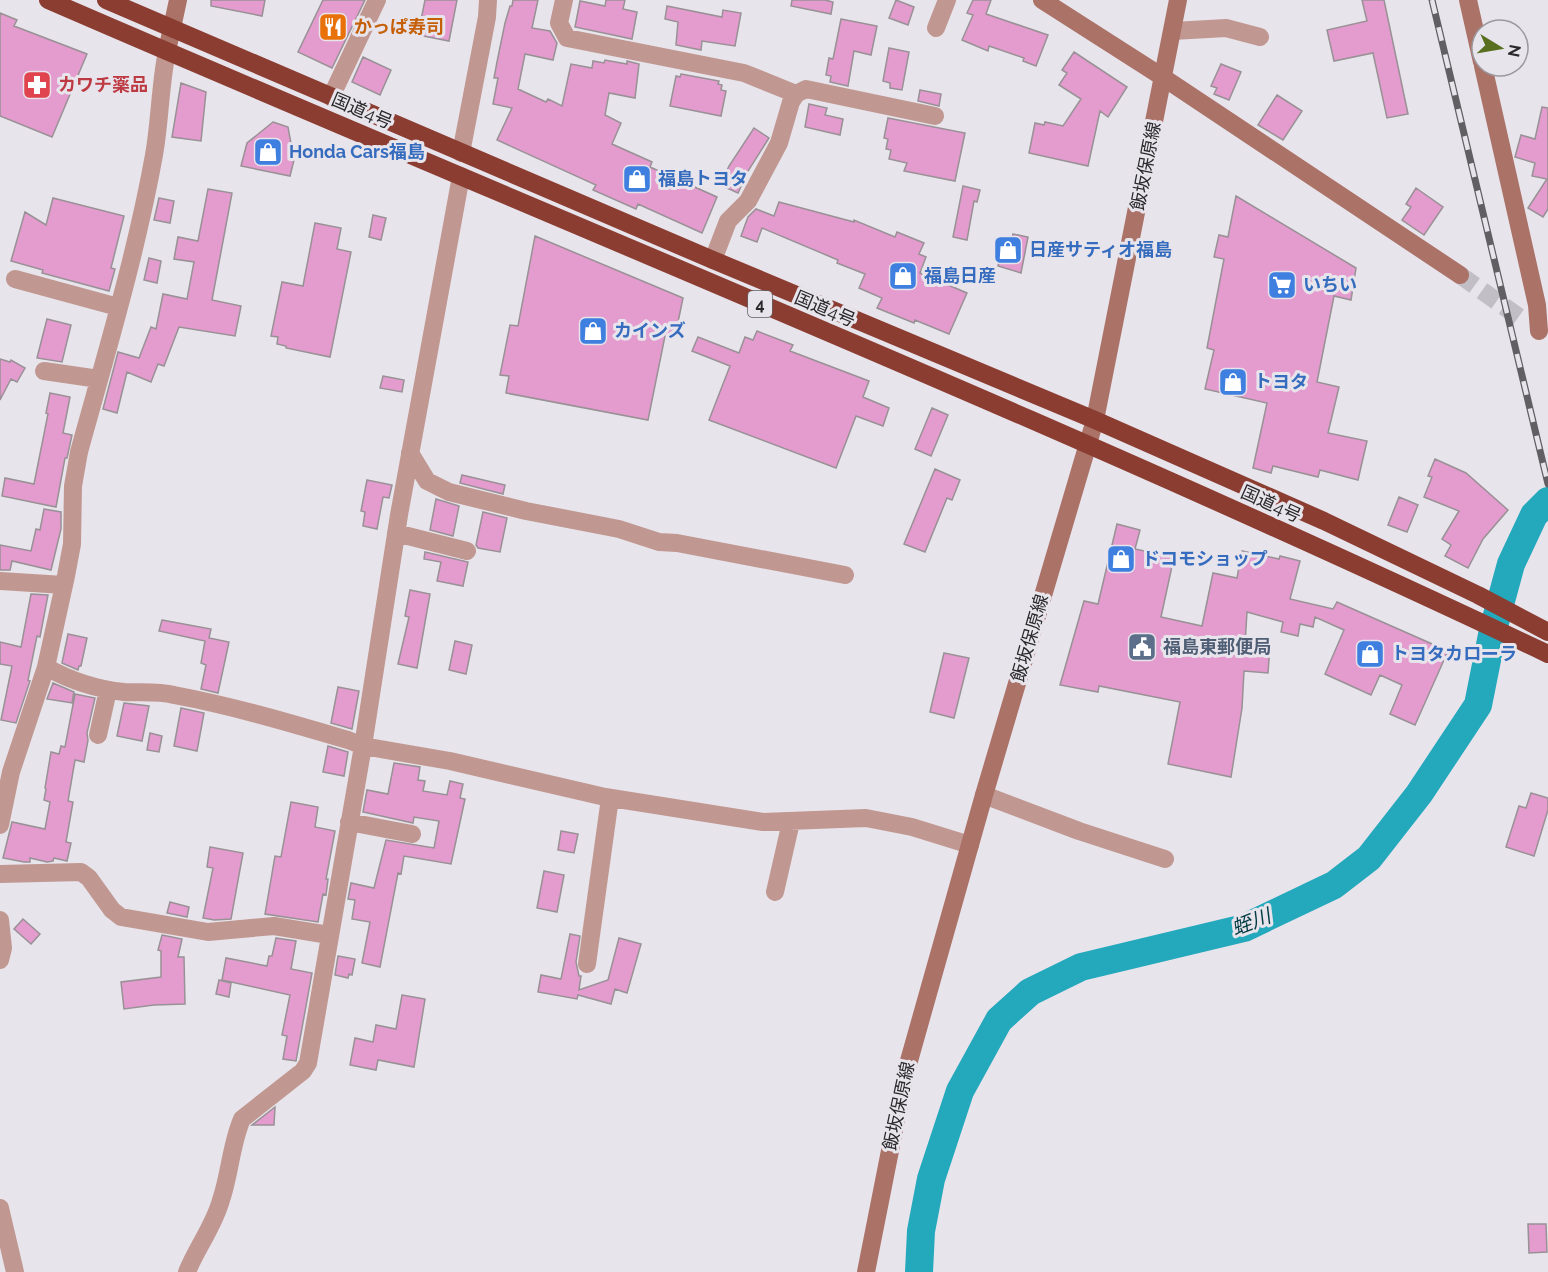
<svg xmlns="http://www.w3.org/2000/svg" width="1548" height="1272" font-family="Raleway,'Noto Sans JP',sans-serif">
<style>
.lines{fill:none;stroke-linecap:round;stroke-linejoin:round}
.river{stroke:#24a8bc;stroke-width:28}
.building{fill:#e49bce;stroke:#989195;stroke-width:1.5}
.secondary-tunnel{stroke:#c2bec5;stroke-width:18;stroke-dasharray:18 9;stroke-linecap:butt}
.street{stroke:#c09891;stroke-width:18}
.secondary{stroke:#ab7268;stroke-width:18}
.highway{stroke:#8b3d31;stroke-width:18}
.rail-casing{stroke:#615f63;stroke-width:7}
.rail{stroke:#e8e4ec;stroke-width:4.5;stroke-dasharray:14;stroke-linecap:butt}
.labels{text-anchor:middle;stroke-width:6;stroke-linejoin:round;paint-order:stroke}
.shield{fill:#e8e4ec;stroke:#626064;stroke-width:1.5}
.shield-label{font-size:16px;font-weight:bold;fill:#29282a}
.food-label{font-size:18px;font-weight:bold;fill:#c56008;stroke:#e8e4ec;text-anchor:start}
.health-label{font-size:18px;font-weight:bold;fill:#be3a42;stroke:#e8e4ec;text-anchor:start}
.street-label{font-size:18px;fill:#29282a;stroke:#e8e4ec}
.shop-label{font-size:18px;font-weight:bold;fill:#366cbe;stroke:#e8e4ec;text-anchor:start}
.service-label{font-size:18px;font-weight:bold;fill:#4e5e75;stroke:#e8e4ec;text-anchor:start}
.water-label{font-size:20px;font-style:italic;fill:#023c44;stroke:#e8e4ec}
</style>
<rect width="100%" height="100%" fill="#e8e4ec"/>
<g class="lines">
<path class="river" d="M919,1272L921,1231L931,1179L960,1091L999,1020L1030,992L1081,967L1244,928L1334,885L1369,858L1419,794L1478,705L1493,630L1511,564L1534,515L1548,501"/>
</g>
<path class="building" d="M211,0H265L262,16L211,6Z
M323,0H365L332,68L298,52Z
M425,0H457L449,41L418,35Z
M513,0H538L532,28L550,31L557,43L553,60L525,54L518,89L546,102L548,99L562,106L571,64L592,68L593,61L604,63L605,60L627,64V61L639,64L635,98L609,93L605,115L621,123L612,144L652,162L650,167L717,197L702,233L638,204L636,209L593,190L596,185L497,140L512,108L493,104L498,78H494L497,62L505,23L510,6H512Z
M606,0H625L623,9L637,12L632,39L575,27L580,1L605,6Z
M792,0H825L833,2L831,14L791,6Z
M896,0L914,7L908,25L889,18Z
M973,0H991L986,14L1048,35L1036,66L1023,61L1024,58L989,46L988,51L962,40L973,15L967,13Z
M1362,0H1384L1408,114L1387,118L1373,53L1334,61L1327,30L1367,21Z
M667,6L722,17L723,10L741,13L735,46L702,41L701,50L676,45L678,22L665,19Z
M0,13L17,20L14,26L87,54L52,137L0,116Z
M841,19L877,26L871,55L854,51L848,86L830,82L831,76L826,75L829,58L833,59Z
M889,48L909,52L902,90L890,88V83L883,81Z
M1074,52L1127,87L1108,117L1100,111L1088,166L1029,153L1035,123L1044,125L1045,122L1063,126L1081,99L1059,85L1067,73L1062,70Z
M363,57L391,70L380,95L352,82Z
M1221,64L1241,72L1229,100L1214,94L1217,88L1211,86Z
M681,74L719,81L718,84L722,85L721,90L726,91L721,116L670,106L676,76L680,77Z
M181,83L206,92L201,141L172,137Z
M920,90L941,94L939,106L918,101Z
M1277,95L1302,111L1283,140L1258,125Z
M809,104L827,108L825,115L843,119L840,135L805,127Z
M1542,107L1548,108V209L1543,217L1528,208L1547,179L1532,176L1535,163L1515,157L1521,135L1535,139Z
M888,118L965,133L955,181L904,171L907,163L889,159L891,150L886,149L888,139L884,138Z
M273,122L288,127L294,160L290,176L241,166L247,143Z
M754,128L769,138L748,171L738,193L720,185L729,166Z
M963,186L980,190L977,202L974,201L967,240L953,237Z
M1416,188L1443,207L1424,235L1402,220L1411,207L1406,204Z
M208,189L232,193L212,300L241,306L235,336L179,327L164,366L158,364L151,382L127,372L117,413L103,409L118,352L139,358L151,327L156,329L163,294L187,299L194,262L174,259L178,237L198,241Z
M1236,196L1356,268L1351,300L1334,296L1317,382L1339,387L1328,433L1367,441L1358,480L1320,470L1318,477L1273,466L1271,473L1253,468L1267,403L1205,389L1214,350L1207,348L1224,259L1214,257L1219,235L1228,237Z
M53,198L124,216L111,268L115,269L109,291L42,273L43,270L11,261L25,212L46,225Z
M159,198L174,201L170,223L154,220Z
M779,202L854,222V220L895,237L897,232L924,243L919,254L926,257L920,273L967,293L949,334L915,320L914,323L877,308L882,298L859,288L865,274L837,263L838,260L762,228L757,242L741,236L748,217L756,209L774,216Z
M373,215L386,218L381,240L369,237Z
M315,223L341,228L337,249L351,252L330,357L286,348V346L277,344L278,337L271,336L282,282L303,286Z
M1013,234L1028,237L1021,273L998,266L1002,248L1010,250Z
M535,236L683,298L675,337L665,336L648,420L506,393L509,376L500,375L510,325L518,326Z
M149,258L161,261L157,283L144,280Z
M47,319L71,325L62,362L37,358Z
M757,331L793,345L790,351L869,381L863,397L889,408L883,426L856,416L836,468L709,420L730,366L692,351L698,337L739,353L745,337L753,340Z
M0,359L10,362L11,360L25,368L17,382L11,379L0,400Z
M383,376L404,380L402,392L380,388Z
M50,393L70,397L63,433L72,435L67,458H65L56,507L2,496L5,478L34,484L48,414L46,413Z
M932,408L948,415L931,456L915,449Z
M1435,459L1466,473L1508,510L1483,539L1468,568L1445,556L1451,545L1442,539L1459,511L1424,497L1432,477L1428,476Z
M935,469L960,480L952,500L947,498L925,552L904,544Z
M462,475L505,485L503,494L460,483Z
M367,480L392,485L389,498L383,497L377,529L363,526L365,512L361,511Z
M1399,497L1418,505L1407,532L1388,525Z
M436,499L459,506L453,536L430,530Z
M44,509L61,512V529L51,570L12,561L10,570H0V545L31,551L36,529L40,530Z
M483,512L507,518L500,552L478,548L476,545Z
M1117,524L1140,530L1135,549L1174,557L1161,617L1202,626L1213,573L1237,578L1242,551L1279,559L1280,556L1300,561L1290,599L1333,609L1337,602L1448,651L1415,725L1390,714L1402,685L1380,675L1371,695L1325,674L1344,630L1315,617L1313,627L1300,624L1298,636L1281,632L1283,622L1247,612L1245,644L1270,646L1268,673L1244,671L1242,708L1231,777L1168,764L1180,702L1099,686L1098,692L1060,685L1084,601L1098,604Z
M425,552L468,562L463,586L437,581L441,562L424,559Z
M410,590L430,594L417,668L398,664L409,617L405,616Z
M31,594L48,595L40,637L37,636L28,680L30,681L16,723L1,720L12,666L0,664V642L21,647Z
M162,620L211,629L209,638L229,642L218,693L201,689L206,665L201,663L205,641L159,631Z
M68,634L87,638L81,666H79L78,670L62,663Z
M455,641L472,645L466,674L449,670Z
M944,653L969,658L954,718L930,712Z
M53,683L74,692L72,703L47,699Z
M338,687L359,691L352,729L331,723Z
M75,694L95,698L87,733L88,740L84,762L75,760L68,801L73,802L66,842L71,843L67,861L54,858L53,861L47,862L30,858V862H24L3,858L12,822L45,829L50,802L44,800L46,789L45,788L51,752L59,754L61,746L65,747Z
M124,703L149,706L142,741L117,736Z
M181,708L204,713L197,751L174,746Z
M150,733L162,736L159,752L147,750Z
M328,746L348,752L344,776L323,772Z
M394,763L420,767L418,780L425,781L423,791L447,795L450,781L463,784L460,798L465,799L451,864L404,856L401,874L398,873L380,967L362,963L370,922L352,919L355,900L348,899L351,883L374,888L386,840L434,848L439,821L414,817L413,823L363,812L367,790L388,794Z
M1531,793L1548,798V810L1534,856L1506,847L1519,806L1526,808Z
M291,802L318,807L315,827L335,831L326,879H328L326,895L323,894L318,922L265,914L275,856L281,857Z
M561,831L578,834L574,853L558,850Z
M210,847L243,853L231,919L214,920L203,918L213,868L207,867Z
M544,871L564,875L557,912L537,908Z
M170,902L189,907L187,917L167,913Z
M23,919L40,934L31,944L14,929Z
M570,934L580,936L576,962L579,976H581L579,990L608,980L619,938L641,944L627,993L615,989L611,1004L578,995L577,999L538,992L541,975L561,979Z
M162,935L182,939L178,957H184L185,1004L154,1005L124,1009L121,982L161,977V951L158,950Z
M276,938L296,941L291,969L312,973L296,1061L283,1059L287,1036L282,1035L290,995L222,980L226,958L267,966L269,956H272Z
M338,956L355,959L352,975L349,974L348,978L335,975Z
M219,980L231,983L229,997L216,994Z
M402,995L425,999L414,1067L378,1060L376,1070L350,1065L355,1038L373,1042L376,1025L396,1029Z
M275,1107L274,1125H252Z
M1528,1224H1546L1547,1252L1529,1253Z"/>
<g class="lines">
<path class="secondary-tunnel" d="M1460,275L1523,320"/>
<path class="street" d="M564,0L559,23L567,38L744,73L796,94
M936,28L947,0
M1173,31L1226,28L1260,37
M331,97L377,0
M461,153L487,17L488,0
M713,260L728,221L748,201L779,143L791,102L796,94L806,89L935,116
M15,279L118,307
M44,371L99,379
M410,453L427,481L449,492L526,511L619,529L659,542L677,543L845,575
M396,533L467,551
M0,581L64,585
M46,667C71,681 95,689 124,692C141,693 158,691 174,695C233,706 290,723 348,740L363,746L450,761L605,797L763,822L866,818L912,827L970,845
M98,735L108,690
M984,795L1079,831L1165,859
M349,822L412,834
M0,825L11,772L46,667L66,576L72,544L73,486L79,452C106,354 136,255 154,155C160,121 160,86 167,51
M0,874L81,872L89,878L112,910L121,917L208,932L274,926L329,935
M775,892L791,822
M0,920L3,948L0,960
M587,964L610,798
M0,1208L15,1272
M187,1272C197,1247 214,1226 221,1200C230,1174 231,1144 242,1119L303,1071L308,1063L363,746L399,515L461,176"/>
<path class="secondary" d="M1042,0L1164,78L1460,275
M1468,0L1482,62
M167,51L178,0
M1483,66L1537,305L1539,331
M866,1272L905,1075L984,795L1095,420L1178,0"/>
<path class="highway" d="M48,0C549,217 1055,420 1548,654
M106,0L713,260L1095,420L1324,521L1478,595L1548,632"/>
<g class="rail-casing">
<path id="rail" d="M1432,0L1548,484"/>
</g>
<use href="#rail" class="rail"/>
</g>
<defs>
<g id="restaurant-square" transform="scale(1.5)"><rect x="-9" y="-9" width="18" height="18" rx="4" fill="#e8710a" stroke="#e8e4ec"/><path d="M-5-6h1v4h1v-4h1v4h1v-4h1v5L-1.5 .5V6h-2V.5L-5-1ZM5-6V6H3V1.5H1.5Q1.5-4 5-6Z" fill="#fff"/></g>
<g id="pharmacy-square" transform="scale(1.5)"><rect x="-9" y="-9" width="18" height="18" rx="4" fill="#e0444e" stroke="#e8e4ec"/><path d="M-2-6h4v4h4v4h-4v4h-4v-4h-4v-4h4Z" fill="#fff"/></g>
<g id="shop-square" transform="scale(1.5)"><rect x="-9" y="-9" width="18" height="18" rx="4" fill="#3f7fe0" stroke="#e8e4ec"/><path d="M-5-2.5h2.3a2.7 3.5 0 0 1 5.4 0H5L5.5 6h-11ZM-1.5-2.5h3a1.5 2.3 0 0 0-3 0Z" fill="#fff"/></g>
<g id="supermarket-square" transform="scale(1.5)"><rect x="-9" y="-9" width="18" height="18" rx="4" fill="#3f7fe0" stroke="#e8e4ec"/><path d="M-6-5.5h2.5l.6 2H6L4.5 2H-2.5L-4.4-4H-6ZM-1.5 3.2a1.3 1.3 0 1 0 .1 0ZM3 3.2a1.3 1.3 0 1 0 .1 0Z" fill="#fff"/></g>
<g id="civic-square" transform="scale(1.5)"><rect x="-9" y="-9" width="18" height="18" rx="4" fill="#5c6f8a" stroke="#e8e4ec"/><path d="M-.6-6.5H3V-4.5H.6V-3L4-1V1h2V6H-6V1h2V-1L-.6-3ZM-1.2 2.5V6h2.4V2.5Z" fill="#fff"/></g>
</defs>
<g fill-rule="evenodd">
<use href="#restaurant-square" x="333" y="27"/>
<use href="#pharmacy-square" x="37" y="85"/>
<use href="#shop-square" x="268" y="152"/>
<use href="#shop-square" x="637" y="179"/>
<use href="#shop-square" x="1008" y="250"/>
<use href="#shop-square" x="903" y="276"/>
<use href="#supermarket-square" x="1282" y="285"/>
<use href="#shop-square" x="593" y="331"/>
<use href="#shop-square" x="1233" y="382"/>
<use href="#shop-square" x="1121" y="559"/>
<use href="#civic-square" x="1142" y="647"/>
<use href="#shop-square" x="1370" y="654"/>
</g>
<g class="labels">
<rect class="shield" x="748" y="291" width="24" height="26" rx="4.5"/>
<g class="shield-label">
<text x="760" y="310">4</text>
</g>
<g class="food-label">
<text x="354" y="33">かっぱ寿司</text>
</g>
<g class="health-label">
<text x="58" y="91">カワチ薬品</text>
</g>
<g class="street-label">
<text transform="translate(362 111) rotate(23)" y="6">国道4号</text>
<text transform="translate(1146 166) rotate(-79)" y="6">飯坂保原線</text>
<text transform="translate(825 309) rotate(23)" y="6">国道4号</text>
<text transform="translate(1271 504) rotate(24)" y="6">国道4号</text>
<text transform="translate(1030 638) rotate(-74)" y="6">飯坂保原線</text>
<text transform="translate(899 1106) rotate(-78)" y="6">飯坂保原線</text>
</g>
<g class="shop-label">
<text x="289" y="158">Honda Cars福島</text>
<text x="658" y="185">福島トヨタ</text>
<text x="1029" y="256">日産サティオ福島</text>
<text x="924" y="282">福島日産</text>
<text x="1303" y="291">いちい</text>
<text x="614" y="337">カインズ</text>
<text x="1254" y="388">トヨタ</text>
<text x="1142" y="565">ドコモショップ</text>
<text x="1391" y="660">トヨタカローラ</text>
</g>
<g class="service-label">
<text x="1163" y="653">福島東郵便局</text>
</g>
<g class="water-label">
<text transform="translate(1251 922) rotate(-21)" y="7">蛭川</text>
</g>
</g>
<g transform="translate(1500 48) rotate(101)"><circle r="28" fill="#e8e4ec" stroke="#9c999e" stroke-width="1.5"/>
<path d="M0-4.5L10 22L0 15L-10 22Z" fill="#586f1f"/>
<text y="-9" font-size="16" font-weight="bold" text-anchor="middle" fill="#29282a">N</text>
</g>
</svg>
